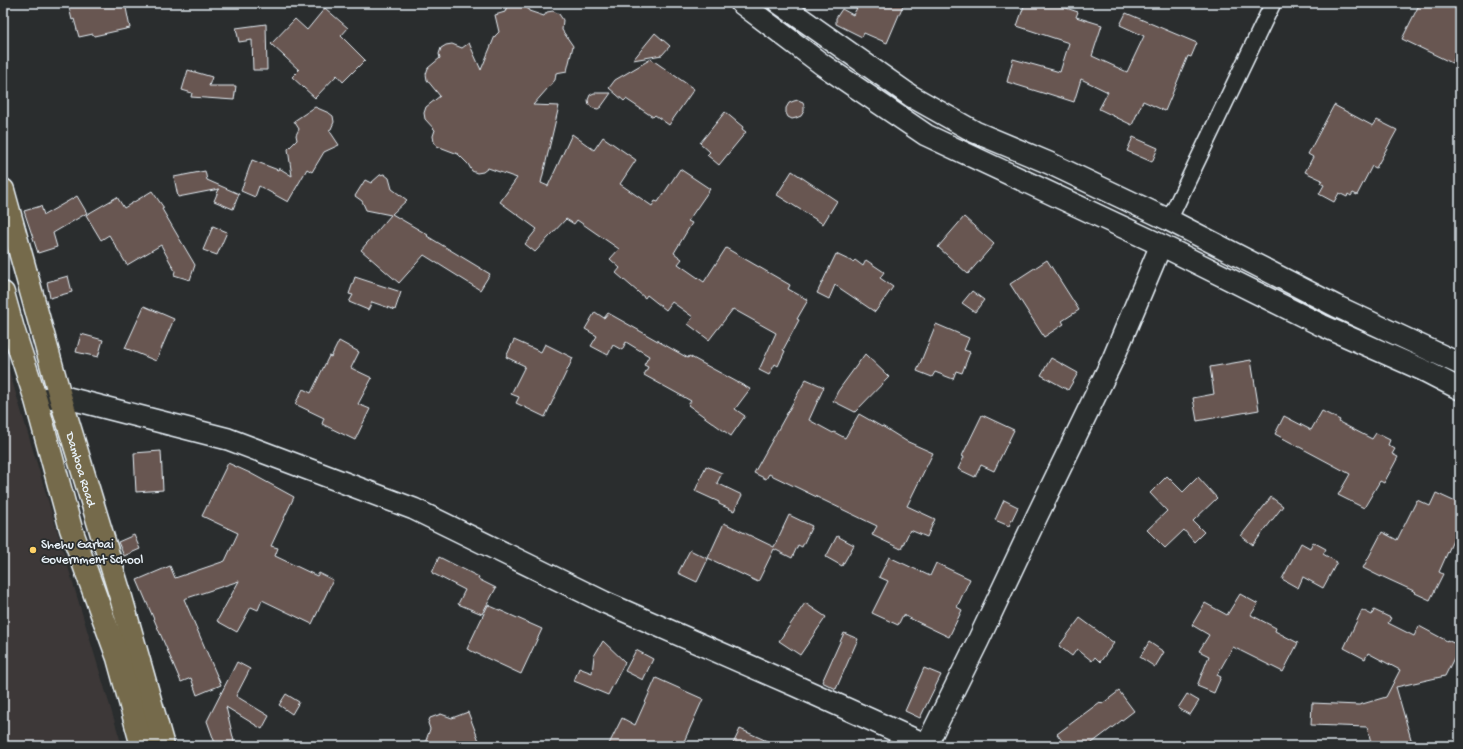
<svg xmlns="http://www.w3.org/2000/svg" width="1463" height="749" font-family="'Gochi Hand',sans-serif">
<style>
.built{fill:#3d3938}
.building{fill:#685651;stroke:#e8f1f8}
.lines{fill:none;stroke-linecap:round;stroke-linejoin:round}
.street-casing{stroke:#e8f1f8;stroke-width:18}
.secondary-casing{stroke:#e8f1f8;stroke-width:24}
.primary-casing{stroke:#e8f1f8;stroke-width:25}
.street{stroke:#2a2d2e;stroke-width:15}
.secondary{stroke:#2a2d2e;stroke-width:21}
.primary{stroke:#756b4b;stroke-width:22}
.poi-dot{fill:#ffd166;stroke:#2a2d2e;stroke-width:1.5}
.labels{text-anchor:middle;stroke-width:3.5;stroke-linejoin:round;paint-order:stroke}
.street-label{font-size:13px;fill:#e8f1f8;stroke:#2a2d2e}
.poi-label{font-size:13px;fill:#e8f1f8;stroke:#2a2d2e;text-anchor:start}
</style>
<rect width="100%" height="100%" fill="#2a2d2e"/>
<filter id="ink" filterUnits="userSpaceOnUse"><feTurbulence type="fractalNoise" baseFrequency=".025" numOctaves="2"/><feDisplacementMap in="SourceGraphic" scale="8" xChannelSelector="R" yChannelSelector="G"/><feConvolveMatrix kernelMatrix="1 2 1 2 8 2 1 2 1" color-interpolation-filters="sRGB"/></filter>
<g filter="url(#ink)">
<path class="built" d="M3,354H4L122,746H3Z"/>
<path class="building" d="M68,3H125L130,28L94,36L93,34L79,37L74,19L72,20Z
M508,3H525L529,11L544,16L547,12L553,11L559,14L563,20L562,30L573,46L567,71L556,73L555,80L533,105L559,106L541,183L548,186L572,134L594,150L603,137L636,160L620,184L652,206L655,201L658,202L680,169L710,189L688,221L692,223L674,253L682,259L678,264L704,282L726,248L790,285L788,289L808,300L797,319L799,320L783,350L785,351L778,366L775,364L769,375L759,370L776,333L733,309L709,340L688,324L693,317L672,302L666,310L647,295L645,298L616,273L620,268L610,259L619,249L577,220L574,224L566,219L535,252L525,244L537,229L500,202L517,178L488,168L483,172L477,173L472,171L468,164L458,154L437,146L434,142L433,136L435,130L425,119L424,113L426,107L440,96L427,80L426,74L428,68L440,58L439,54L441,48L446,45L452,44L462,48L469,43L481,70L495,36L499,32L495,15L505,12Z
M860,3H904L887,43L864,33L862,37L836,24V18L842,9L853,15Z
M1025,3H1051L1078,12L1076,17L1102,25L1092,56L1127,72L1144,36L1120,25L1126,13L1197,43L1191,57L1188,56L1165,111L1143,101L1132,125L1099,109L1108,92L1081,79L1074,102L1046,93V94L1007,82L1013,59L1060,72L1069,43L1017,26Z
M1420,3H1460V47L1452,63L1402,39Z
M325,8L348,28L341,36L365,60L343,82L337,75L315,98L292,77L299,70L271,44L295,19L307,30Z
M266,24L267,70H253L252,40L239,42L236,28Z
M655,33L670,46L662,55L633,60Z
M651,59L694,89L669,125L655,115L653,117L626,99L624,101L609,88L615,80Z
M188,70L212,77L209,86H236L234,100L191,97L192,93L182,90Z
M594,93H611L601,107L598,109L593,108L589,105L588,100L590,95Z
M798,100L803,102L804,106V111L801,116L796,118L792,119L788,117L786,113V108L789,103L794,101Z
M1334,105L1373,126L1377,120L1397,130L1376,168L1372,166L1357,195L1353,193L1351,196L1348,194L1347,197L1339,193L1334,202L1319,194L1324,185L1320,183L1322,180L1305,172L1313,157L1308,154Z
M315,107L329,113L333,116L334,122L331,129L329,130L339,145L324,152L312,172L307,169L288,202L259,186L255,197L241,191L252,160L278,170L279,168L292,176L288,149L297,140L296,135L299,129L294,121Z
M725,112L743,127L742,129L746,132L719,165L707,155L710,152L700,143Z
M1133,137L1158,148L1152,162L1127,151Z
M205,171L207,180L239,194L233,209L214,201L219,189L178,197L174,177Z
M792,171L837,201L823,224L777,195Z
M384,174L389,178L392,189L407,200L392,214L428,235L427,236L490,274L480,290L424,255L399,283L361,250L391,215L366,210L362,201L355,196L365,180L371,183L380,175Z
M152,191L164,208L162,209L195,265L190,280L174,275L175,271L161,245L127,265L109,235L101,240L86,215L117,197L124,208Z
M77,196L87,213L53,233L57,247L38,253L24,211L41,206L44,215Z
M964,217L994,244L968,274L938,247Z
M213,226L227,232L217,255L203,250Z
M836,254L853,262L855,260L863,266L866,260L884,272L880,278L893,287L875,312L835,285L829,299L817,293Z
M1047,260L1079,310L1062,321L1064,324L1044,337L1010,284Z
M68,276L72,292L50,298L47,282Z
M355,277L401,292L395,310L372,302L368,310L349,302L353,295L349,294Z
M972,291L984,300L975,312L962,303Z
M144,306L174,319L156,361L125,348Z
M595,312L604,318L608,313L688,358L689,356L750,389L735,409L745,416L731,436L688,405L691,401L644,375L648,367L644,365L649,356L626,342L622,350L613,345L608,355L591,346L597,336L585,329Z
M936,324L969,338L964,350L970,352L962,373L956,371L953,379L935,372L932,377L917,371Z
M81,334L103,340L98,357L76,352Z
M514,340L541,352L545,344L573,358L545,417L516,403L519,397L511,394L525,366L506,357Z
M339,341L359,352L351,368L372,378L358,404L370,409L355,440L322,424L324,418L295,404L303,389L311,393L329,356L331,357Z
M865,354L889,377L855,412L833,401L838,391Z
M1051,358L1078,373L1068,390L1041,375Z
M1251,360L1259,410L1197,421L1193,398L1214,394L1210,367Z
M806,379L824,387L809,420L833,433L834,432L845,438L859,414L882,427V426L906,441L933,453L907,506L935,519L927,537L910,530L901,549L872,535L877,526L769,474L766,479L754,473Z
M1322,411L1340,420L1339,422L1372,439L1376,433L1390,440L1388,445L1395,449L1392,454L1398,457L1384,483L1380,481L1364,508L1338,495L1350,474L1275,434L1284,416L1311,430Z
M982,415L1014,430L994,471L981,465L975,477L958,469L964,457L962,456Z
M161,451L163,490L136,492L134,453Z
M228,463L250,473L294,497L271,546L278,548L275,556L317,576L319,573L333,580L312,624L262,600L258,610L251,607L237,632L217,621L239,581L184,599L221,685L197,695L191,678L181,682L137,580L170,566L175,578L225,561L238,533L202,516Z
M706,466L722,473L717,483L742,495L734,511L719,504V502L695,491Z
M1167,476L1183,492L1198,477L1217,498L1193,521L1204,532L1194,542L1184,530L1165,548L1147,530L1167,511L1150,493Z
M1436,493L1460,504V539L1455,536L1439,572L1443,574L1430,600L1415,593L1416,592L1381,576V577L1363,568L1382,532L1397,540L1417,500L1430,506Z
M1271,497L1283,506L1253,545L1241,536Z
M1004,500L1018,507L1009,526L995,520Z
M789,515L812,526L802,547L798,545L792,558L774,549L758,582L708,558L724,523L774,547Z
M134,535L140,549L124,556L118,542Z
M837,536L854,545L842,566L826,557Z
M1313,542L1326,549L1323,554L1337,562L1323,588L1303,577L1298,588L1282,579L1301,543L1310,548Z
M690,550L708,559L697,582L678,573Z
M439,557L479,577L478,579L496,588L482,614L458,604L465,590L432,573Z
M889,557L930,576L936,563L970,579L957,607L962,610L949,637L903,615L898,625L872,613L888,581L879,577Z
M1240,594L1258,604L1251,615L1276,628L1275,631L1298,643L1283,672L1233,647L1217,675L1221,677L1214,693L1197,686L1209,656L1199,651L1209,635L1192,625L1205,603L1227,615Z
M805,603L826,617L800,655L779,641Z
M488,605L542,629L521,674L467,649Z
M1362,610L1372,615L1374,610L1391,618L1388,623L1414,636L1419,626L1447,641V640L1460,646L1445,676L1396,687L1413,746H1372L1367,727L1311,725L1312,703L1359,705L1386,697L1400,670L1368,653L1365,659L1344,648Z
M1080,618L1114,643L1100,662L1095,657L1092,661L1077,649L1072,656L1059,646Z
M844,633L858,639L836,689L822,682Z
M603,641L625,662L608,695L574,681L579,668L592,673L594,656Z
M1149,642L1164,652L1155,667L1140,657Z
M636,650L653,659L643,680L625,671Z
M237,662L250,669L236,696L269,716L262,729L226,707L235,746H216L207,721Z
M924,668L941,675L920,718L905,711Z
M656,678L703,699L682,746H608L622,718L635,725Z
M1119,691L1134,711L1088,746H1066L1057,734L1100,702L1102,704Z
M286,694L299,702L292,714L279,705Z
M1187,694L1199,701L1190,715L1178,708Z
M468,712L481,746H424L430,729L428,723L430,718L441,714L452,718Z
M740,729L778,746H732Z"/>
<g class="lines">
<g class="street-casing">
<path id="street" d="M1169,220L1273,3"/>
</g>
<g class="secondary-casing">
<path id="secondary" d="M741,3L823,65L926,135L1161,245L1321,325L1423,370L1460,389
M779,3L911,96L975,132L1049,163L1169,220L1336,306L1460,364
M36,400L60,396L228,439L414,509L604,602L796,686L929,746
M926,746L978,641L1037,516L1113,359L1161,245"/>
</g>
<g class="primary-casing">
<g id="primary">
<path id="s1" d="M3,190L60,396L120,594L163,746"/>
<path d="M3,293L13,329L36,400L71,529L118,658L142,746"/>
</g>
</g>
<use href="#street" class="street"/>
<use href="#secondary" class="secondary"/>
<use href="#primary" class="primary"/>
</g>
</g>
<circle class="poi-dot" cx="33" cy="550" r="4"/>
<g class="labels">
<g class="street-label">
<text dy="5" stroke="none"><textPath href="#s1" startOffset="290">Damboa Road</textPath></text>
</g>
<g class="poi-label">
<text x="41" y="548">Shehu Garbai<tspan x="41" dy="15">Government School</tspan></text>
</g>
</g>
<rect width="1463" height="749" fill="none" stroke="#2a2d2e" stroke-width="16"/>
<rect x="8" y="8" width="1447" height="733" fill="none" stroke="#e8f1f8" stroke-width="1.5" filter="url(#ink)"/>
</svg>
